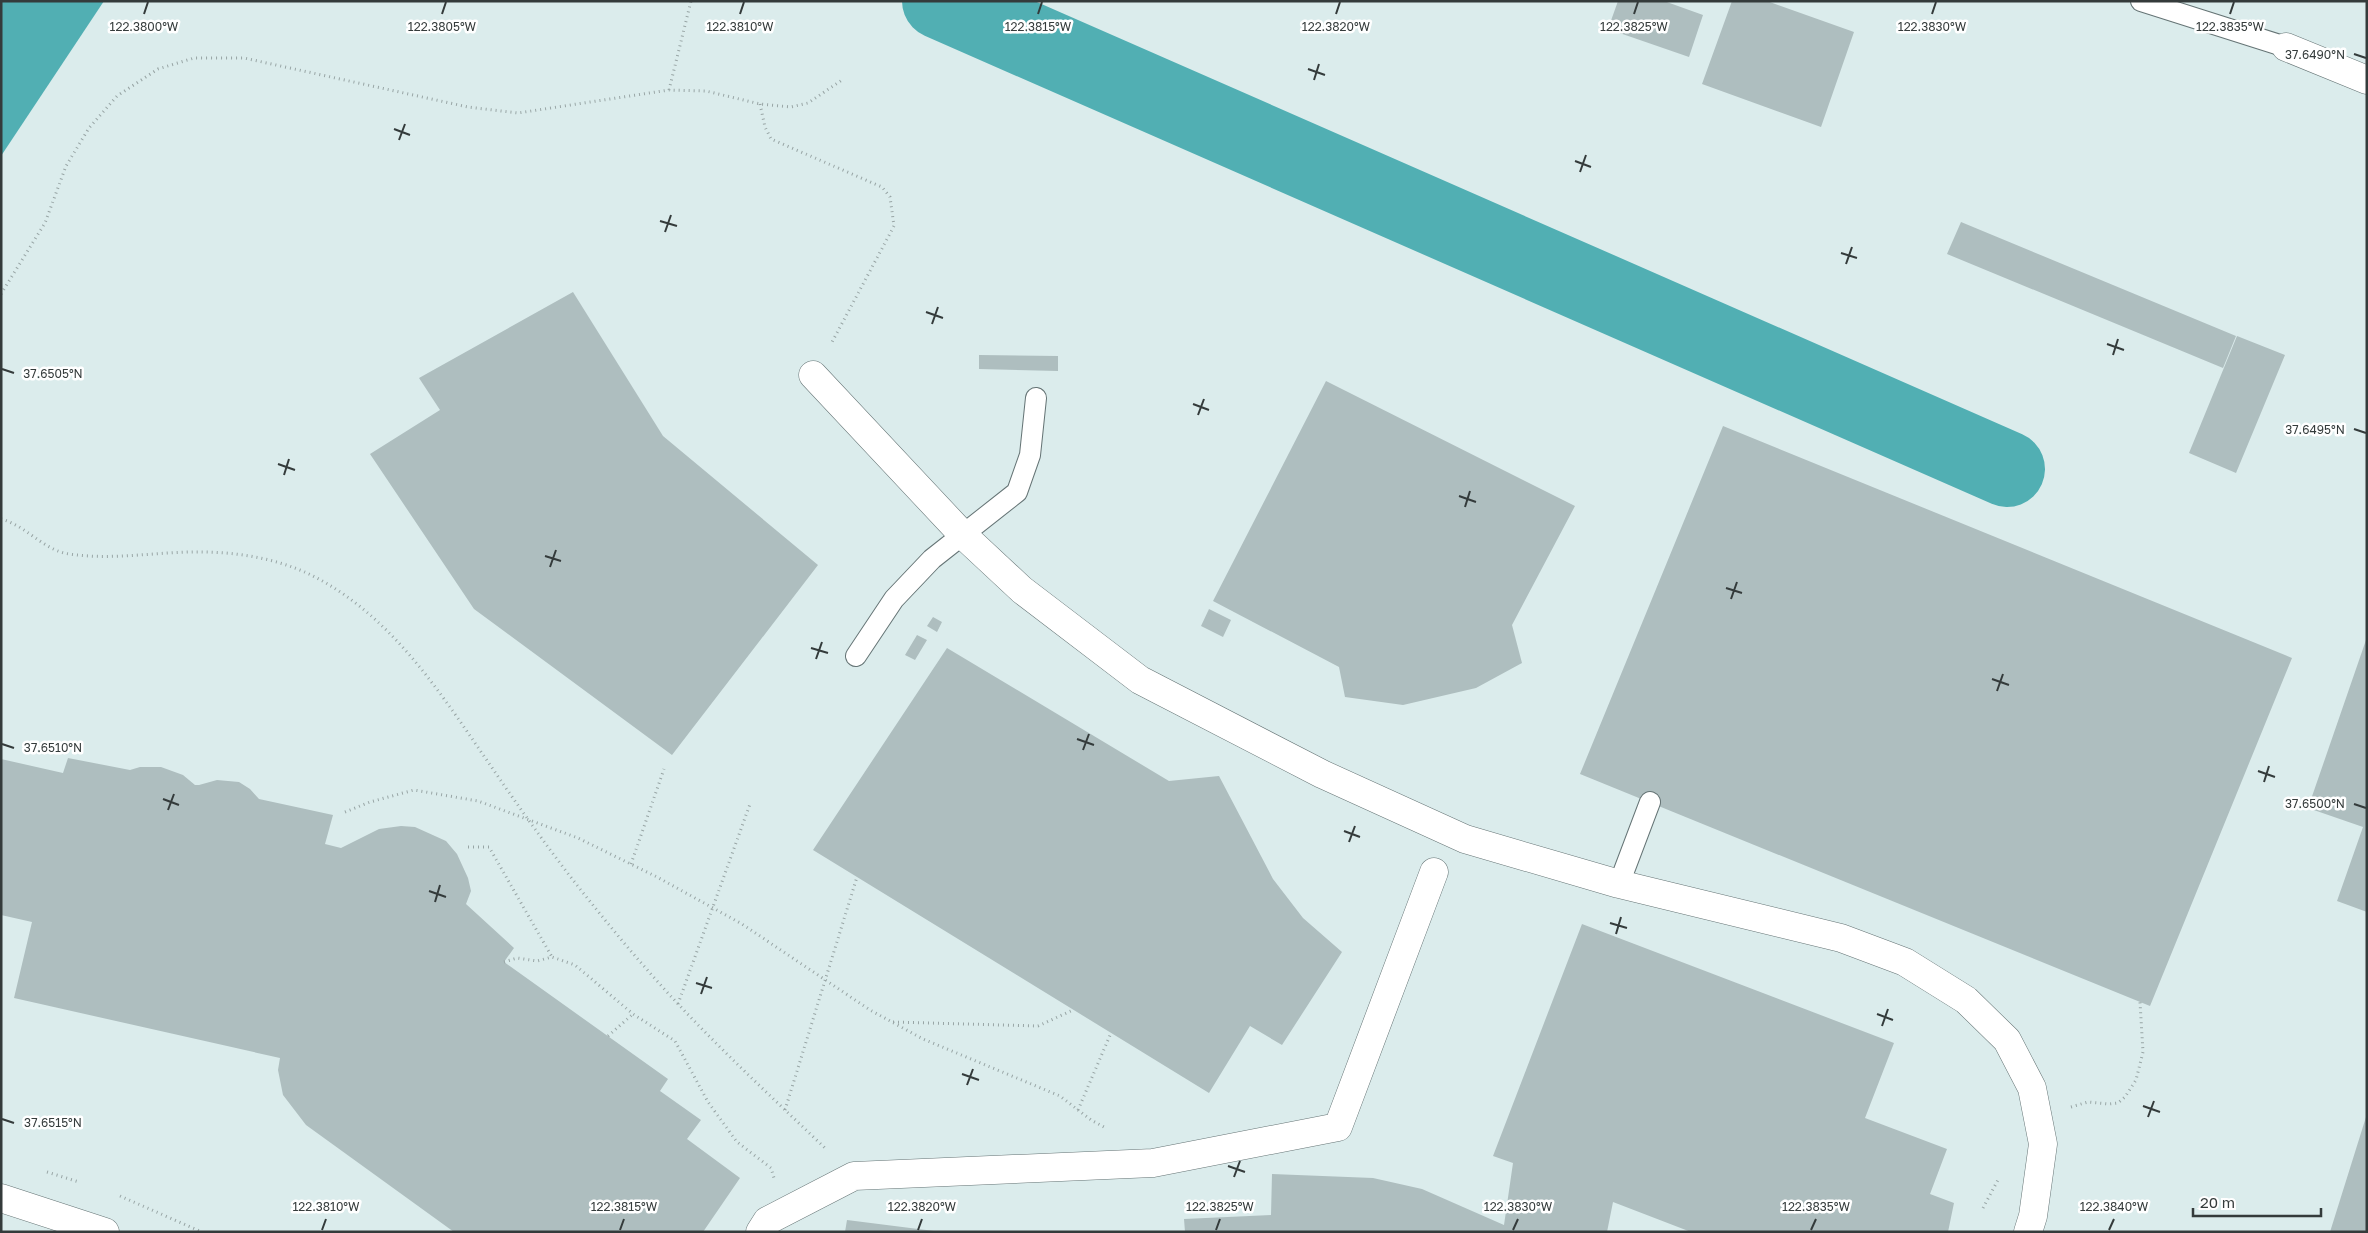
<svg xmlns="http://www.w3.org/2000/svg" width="2368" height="1233" font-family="'Golos Text',sans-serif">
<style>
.water{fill:#51afb3}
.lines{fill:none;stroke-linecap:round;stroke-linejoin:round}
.river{stroke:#51afb3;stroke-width:76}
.building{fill:#aebebf}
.lane-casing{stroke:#657475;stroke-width:22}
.street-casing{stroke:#657475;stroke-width:29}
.path{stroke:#98a5a5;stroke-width:3;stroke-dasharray:1 4;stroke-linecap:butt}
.lane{stroke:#fff;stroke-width:20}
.street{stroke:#fff;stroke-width:28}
.ticks{fill:none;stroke:#343b3b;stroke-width:2}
.ticks-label{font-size:12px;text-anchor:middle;fill:#343b3b;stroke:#fff;stroke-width:5;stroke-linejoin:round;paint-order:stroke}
</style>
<rect width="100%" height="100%" fill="#dbecec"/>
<path class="water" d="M1,1H104L1,156Z"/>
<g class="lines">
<path class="river" d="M940,1L2007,469"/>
</g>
<path class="building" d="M1618,1H1664L1703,15L1689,57L1608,29Z
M1732,1H1767L1854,32L1821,127L1702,84Z
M1961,222L2236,336L2223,368L1947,254Z
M573,292L663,436L818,565L672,755L474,609L370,454L440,410L419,378Z
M2237,336L2285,355L2236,473L2189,453Z
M979,355L1058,356V371L979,369Z
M1326,381L1575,506L1512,625L1522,663L1476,688L1403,705L1345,697L1339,667L1213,601Z
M1723,426L2292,658L2150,1006L1580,774Z
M1209,609L1231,620L1223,637L1201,626Z
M933,617L942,622L937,632L927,626Z
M917,635L927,640L915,660L905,655Z
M2366,640H2367V912L2337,901L2363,827L2308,808Z
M947,648L1169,781L1219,776L1273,879L1303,918L1342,952L1282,1045L1250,1026L1209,1093L813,850Z
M68,758L130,770L140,767H161L183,775L195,785H199L217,780L239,782L250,789L259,799L333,815L325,844L341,848L379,829L401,826L415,827L446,841L457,854L468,878L471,891L466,904L514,948L504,962L668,1079L660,1091L701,1120L687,1139L740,1178L703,1232H454L306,1125L283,1095L278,1070L280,1058L14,998L32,922L1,915V759L63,773Z
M1582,924L1894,1043L1865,1118L1947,1149L1930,1194L1954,1203L1948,1232H1691L1613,1202L1607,1232H1185L1184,1219L1271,1215L1272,1174L1373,1178L1422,1189L1504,1225L1513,1163L1493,1156Z
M2366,1117L2367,1232H2330Z
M847,1220L934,1231V1232H845Z"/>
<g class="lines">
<g class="lane-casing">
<path id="lane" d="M2141,1L2286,47
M856,656L894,599L932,559L1017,492L1030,455L1036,398
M1619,884L1650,802"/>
</g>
<g class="street-casing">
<path id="street" d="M2286,47L2367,80
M813,375L963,535L1022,590L1140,680L1322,774L1465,839L1619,884L1841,938L1905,962L1966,1000L2007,1040L2032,1088L2043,1144L2033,1216L2028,1232
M1,1198L105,1232
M760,1232L767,1221L854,1176L1153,1163L1338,1127L1434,872"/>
</g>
<path class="path" d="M669,90L691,1
M760,104L765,127L771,139L882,187L890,197L894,226L831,344
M1,294L45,223L66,166L89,128L117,96L158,69L194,58H244L468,107L518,113L669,90L706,91L760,104L791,107L808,103L842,80
M1,519C27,526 43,550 69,554C110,560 149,553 190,552C230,551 273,557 309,574C389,613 437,688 486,759C516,803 547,847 580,889C612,929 645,969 680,1006C727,1056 777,1102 826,1149
M345,812L370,802L414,790L478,801L578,838L657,877L742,924L870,1010L923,1039L1060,1096L1091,1120L1104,1127
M468,847H489L552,957
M631,864L664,769
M504,962L517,958L537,961L552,957L575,965L633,1014L675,1041L708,1102L737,1142L771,1168L774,1178
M678,1004L750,804
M893,1022L1038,1026L1073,1010
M608,1036L633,1014
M2071,1107L2088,1102L2109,1104L2118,1103L2125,1097L2136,1080L2143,1052L2140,1002
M785,1110L857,877
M1078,1110L1111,1033
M47,1172L79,1182
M120,1196L202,1232
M1983,1208L1999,1178"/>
<use href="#lane" class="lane"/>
<use href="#street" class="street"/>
</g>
<path class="ticks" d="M144,14L148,2M442,14L446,2M740,14L744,2M1038,14L1042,2M1336,14L1340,2M1634,14L1638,2M1932,14L1936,2M2230,14L2234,2M2354,54L2366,58M1308,69L1325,75M1314,80L1319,64M394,129L410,135M399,140L405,124M1575,161L1591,167M1580,172L1586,155M660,221L677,226M665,232L671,215M1841,253L1857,258M1846,264L1852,247M926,312L943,318M932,324L938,307M2107,344L2124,350M2113,355L2118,339M2,369L14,373M1193,404L1209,410M1198,415L1204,399M2354,429L2366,433M278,464L295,470M284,475L289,459M1459,496L1476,502M1465,507L1470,491M545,556L561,561M550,567L556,550M1726,588L1742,593M1731,599L1737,582M811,648L828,653M816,659L822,642M1992,679L2009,685M1997,691L2003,674M1077,739L1094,745M2,744L14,748M1083,750L1089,734M2258,771L2275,777M2264,782L2269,766M163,799L179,805M2354,804L2366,808M168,810L174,794M1344,831L1360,837M1349,842L1355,826M429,891L446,897M435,902L440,885M1610,923L1627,928M1616,934L1621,917M696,983L712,988M701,994L707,977M1877,1014L1893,1020M1882,1026L1888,1009M962,1074L979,1080M967,1085L973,1069M2143,1106L2160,1112M2148,1117L2154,1101M2,1119L14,1123M1228,1166L1245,1172M1234,1177L1240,1161M322,1230L326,1219M620,1230L624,1219M918,1230L922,1219M1216,1230L1220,1219M1513,1230L1518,1219M1811,1230L1816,1219M2109,1230L2114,1219"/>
<g class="ticks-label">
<text x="144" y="31">122.3800°W</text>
<text x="442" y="31">122.3805°W</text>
<text x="740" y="31">122.3810°W</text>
<text x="1038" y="31">122.3815°W</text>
<text x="1336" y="31">122.3820°W</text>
<text x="1634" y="31">122.3825°W</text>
<text x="1932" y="31">122.3830°W</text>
<text x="2230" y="31">122.3835°W</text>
<text x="2315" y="59">37.6490°N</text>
<text x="53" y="378">37.6505°N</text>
<text x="2315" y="434">37.6495°N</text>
<text x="53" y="752">37.6510°N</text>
<text x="2315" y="808">37.6500°N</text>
<text x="53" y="1127">37.6515°N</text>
<text x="326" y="1211">122.3810°W</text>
<text x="624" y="1211">122.3815°W</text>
<text x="922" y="1211">122.3820°W</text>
<text x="1220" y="1211">122.3825°W</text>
<text x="1518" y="1211">122.3830°W</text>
<text x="1816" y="1211">122.3835°W</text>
<text x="2114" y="1211">122.3840°W</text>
</g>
<rect width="2368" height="1233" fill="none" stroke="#343b3b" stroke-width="5"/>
<path d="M2193 1208v8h128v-8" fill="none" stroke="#343b3b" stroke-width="2.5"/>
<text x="2200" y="1208" font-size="15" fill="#343b3b" stroke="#ffffff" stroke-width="4" paint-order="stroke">20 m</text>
</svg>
